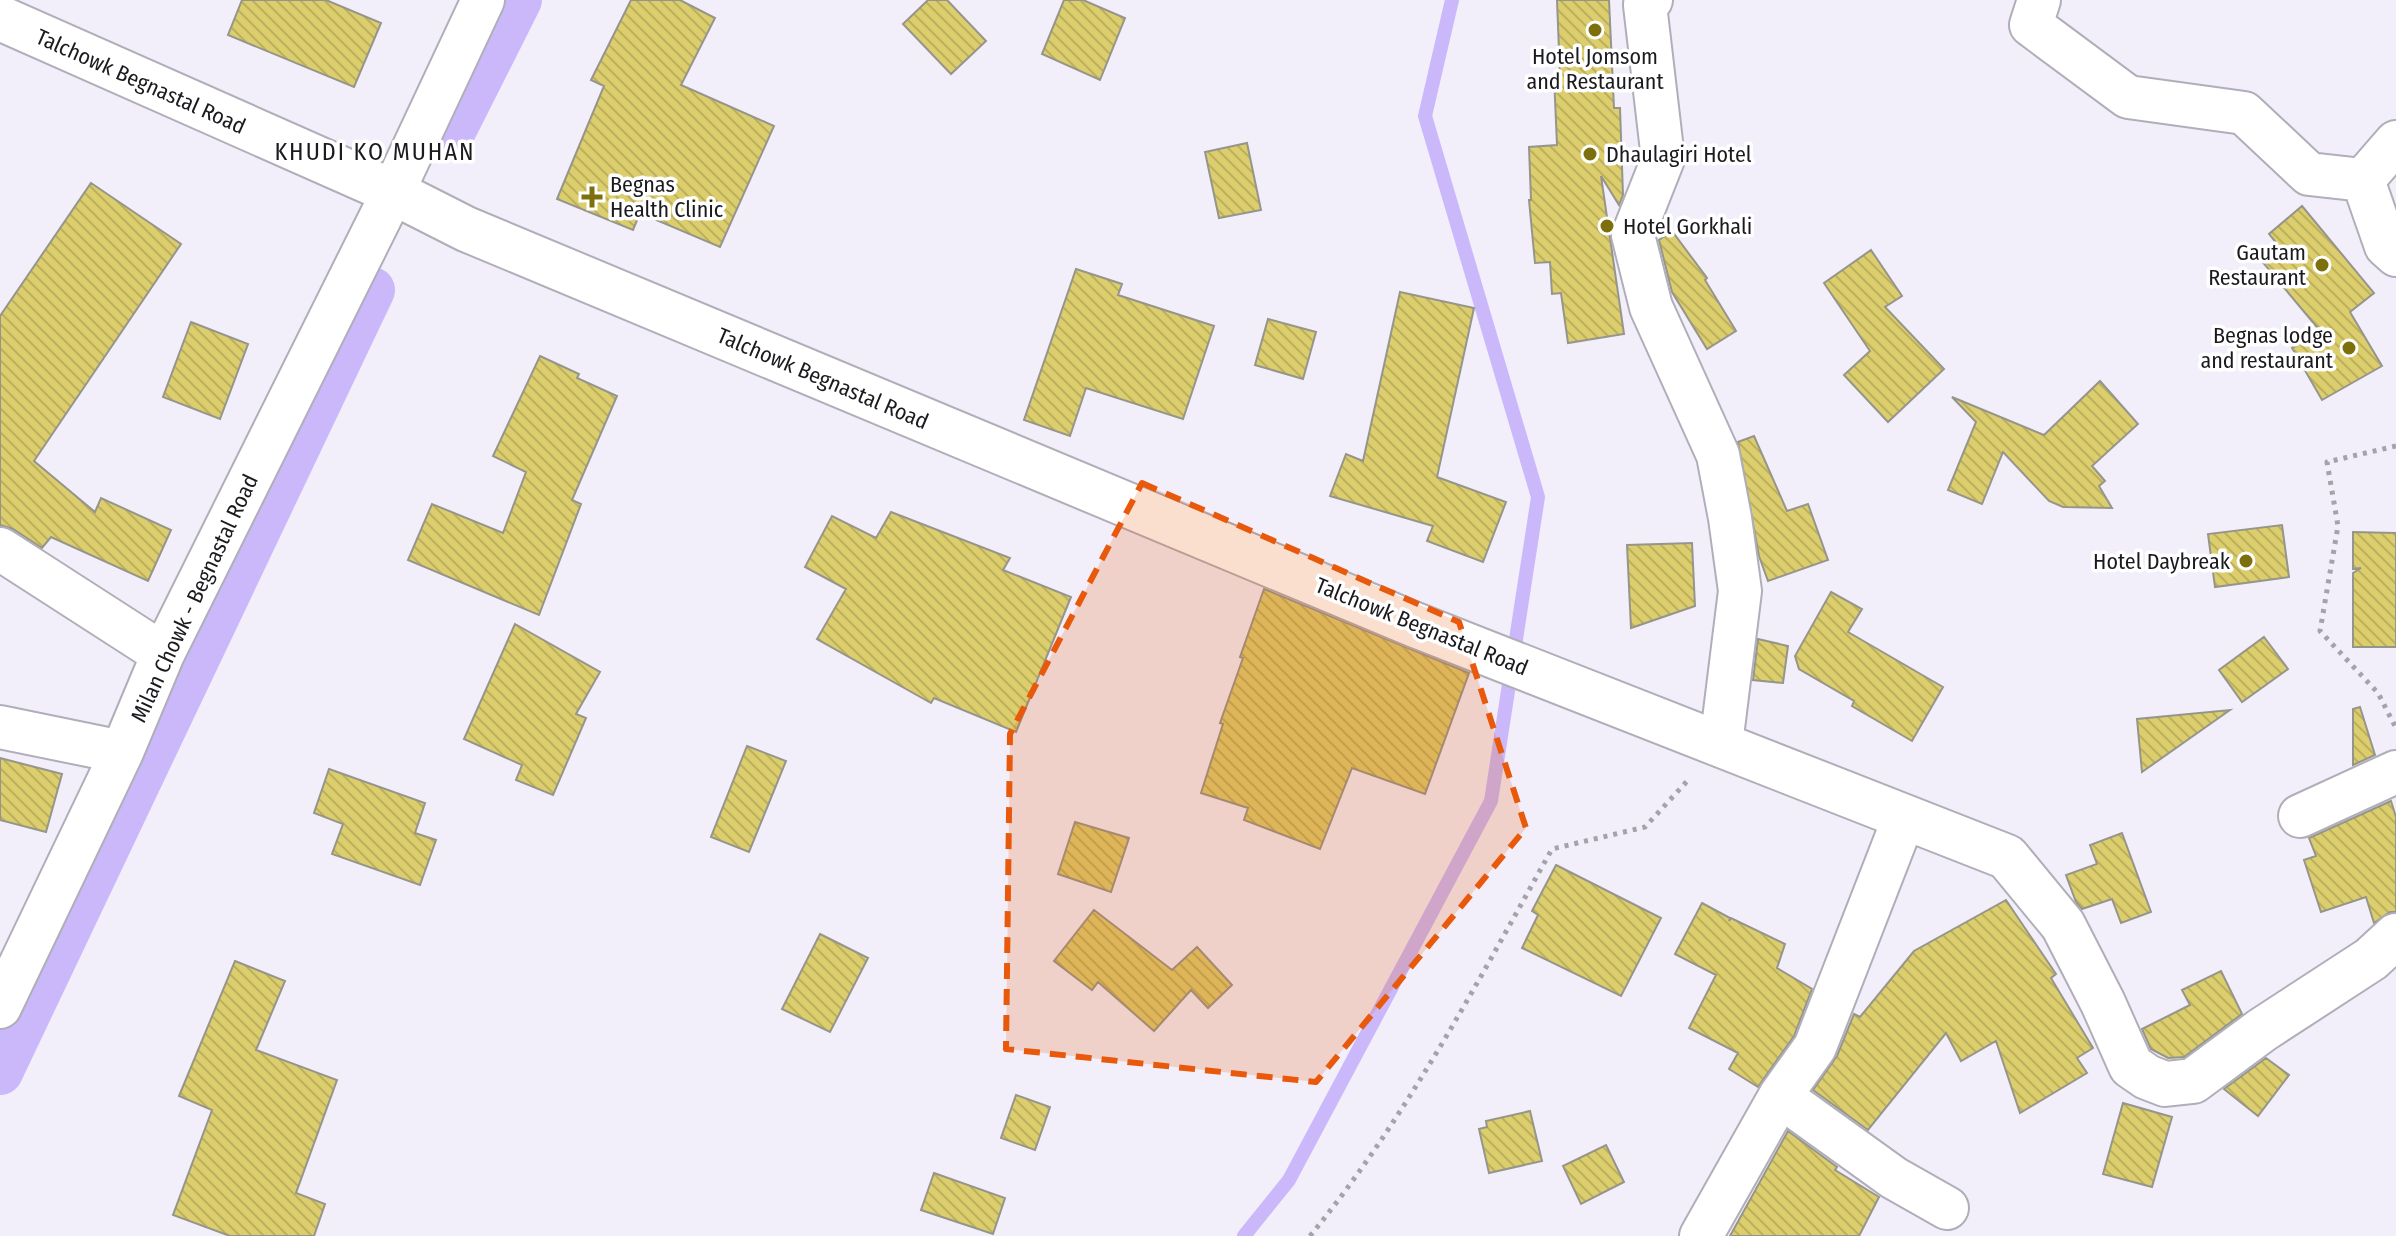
<svg xmlns="http://www.w3.org/2000/svg" width="2396" height="1236" font-family="'Fira Sans Condensed',sans-serif">
<style>
.lines{fill:none;stroke-linecap:round;stroke-linejoin:round}
.stream{stroke:#cbb8fb;stroke-width:14}
.canal{stroke:#cbb8fb;stroke-width:46}
.building{fill:url(#building-back-hatch);stroke:#96958b;stroke-width:2}
.minor-casing{stroke:#b0aeb8;stroke-width:46}
.major-casing{stroke:#b0aeb8;stroke-width:48}
.path{stroke:#a4a2aa;stroke-width:5;stroke-dasharray:4 6;stroke-linecap:butt}
.minor{stroke:#fff;stroke-width:42}
.major{stroke:#fff;stroke-width:44}
.marked{fill:#e8590c;fill-opacity:0.2;stroke:#e8590c;stroke-width:6;stroke-dasharray:16 10;stroke-linejoin:round}
.poi-dot{fill:#7c6f0c;stroke:#fff;stroke-width:3}
.labels{text-anchor:middle;stroke-width:7;stroke-linejoin:round;paint-order:stroke}
.poi-label{font-size:22px;fill:#1b1a1e;stroke:#fff;text-anchor:start}
.street-label{font-size:22px;fill:#1b1a1e;stroke:#fff}
.neighbourhood-label{font-size:24px;letter-spacing:2px;fill:#1b1a1e;stroke:#fff}
</style>
<defs>
<pattern id="building-back-hatch" width="6" height="6" patternUnits="userSpaceOnUse" patternTransform="scale(2)"><rect width="6" height="6" fill="#dcce6d"/><path d="M-1 5l2 2M0 0l6 6M5-1l2 2" fill="none" stroke="#bcb05e"/></pattern>
</defs>
<rect width="100%" height="100%" fill="#f2effa"/>
<g class="lines">
<path class="stream" d="M1244,1236L1289,1180L1491,801L1538,497L1425,116L1452,0"/>
<path class="canal" d="M453,131L519,0
M0,1072L372,290"/>
</g>
<path class="building" d="M242,0H326L381,23L354,87L228,35Z
M631,0H680L715,18L681,85L774,126L720,247L640,213L633,230L557,199L604,86L591,80Z
M928,0H947L986,41L951,74L903,24Z
M1064,0H1083L1125,18L1100,80L1042,54Z
M1557,0H1609L1614,108H1620L1623,195L1619,205L1601,176L1624,334L1568,343L1561,293L1552,294L1550,262L1535,263L1529,200H1531L1529,147L1557,145L1554,76H1560Z
M1247,143L1261,210L1219,218L1205,152Z
M91,183L181,244L34,461L95,512L101,498L171,530L148,581L51,537L42,548L13,529L0,525V316Z
M2302,206L2374,293L2350,312L2382,366L2322,400L2292,348L2321,332L2260,259L2278,245L2269,234Z
M1672,231L1707,278L1705,280L1736,331L1707,349L1672,292L1659,240Z
M1871,250L1902,296L1885,307L1944,369L1888,422L1844,375L1870,351L1824,283Z
M1076,269L1122,284L1118,295L1214,326L1183,419L1086,388L1070,436L1024,420Z
M1400,292L1474,308L1437,477L1506,502L1483,562L1427,541L1433,526L1330,496L1346,454L1363,461Z
M1268,319L1316,332L1303,379L1255,365Z
M191,322L248,344L220,419L163,397Z
M540,356L579,374L577,378L617,396L572,500L581,504L539,615L408,560L432,504L503,533L526,472L493,456Z
M2100,381L2138,424L2092,466L2105,481L2099,486L2112,508L2063,507L2049,501L2003,452L1982,504L1948,490L1976,422L1952,397L2044,435Z
M1754,436L1787,511L1808,504L1828,560L1768,581L1759,556L1738,442Z
M891,512L1010,558L1003,570L1071,597L1016,732L934,698L931,703L817,639L846,589L805,567L832,516L876,538Z
M2282,525L2289,577L2215,587L2208,534Z
M2353,532L2396,533V647H2353V573L2361,568L2353,569Z
M1692,543L1695,606L1631,628L1627,545Z
M1264,589L1469,673L1425,794L1352,768L1320,849L1244,820L1248,808L1201,793L1223,724L1220,723L1243,658L1240,657Z
M1831,592L1862,609L1848,632L1943,687L1912,741L1852,706L1854,701L1799,669L1795,656Z
M515,624L600,672L576,714L586,718L553,795L516,780L522,765L464,739Z
M2264,637L2288,669L2242,702L2219,670Z
M1758,639L1788,646L1783,683L1753,680Z
M2360,707L2375,755L2353,765V709Z
M2230,710L2142,772L2137,719Z
M747,746L786,761L749,852L711,837Z
M0,758L62,774L46,832L0,820Z
M329,769L425,803L415,833L436,840L420,885L332,854L343,824L314,813Z
M2391,801L2396,817V912H2390L2374,923L2366,897L2321,912L2304,860L2316,856L2309,838Z
M1075,822L1129,838L1111,892L1058,874Z
M2122,833L2151,912L2121,923L2112,899L2082,909L2076,902L2066,875L2097,864L2090,845Z
M1556,865L1661,918L1621,996L1522,948L1538,915L1532,911Z
M2006,900L2056,974L2051,978L2093,1048L2077,1058L2087,1073L2020,1113L1996,1041L1961,1061L1946,1033L1868,1130L1813,1090L1837,1056L1854,1014L1860,1017L1914,951Z
M1702,903L1730,918L1729,921L1731,918L1785,944L1777,968L1812,989L1794,1036L1758,1087L1729,1069L1738,1053L1689,1028L1716,975L1675,954Z
M1094,910L1172,970L1197,947L1232,985L1208,1008L1191,990L1154,1031L1098,982L1092,990L1054,961Z
M820,934L868,958L830,1032L782,1009Z
M235,961L285,981L256,1050L337,1080L296,1193L325,1204L314,1236H230L173,1215L212,1110L179,1096Z
M2221,971L2242,1014L2184,1057L2168,1058L2151,1049L2142,1029L2190,1005L2182,990Z
M2266,1058L2289,1075L2258,1116L2224,1089Z
M1016,1095L1050,1107L1035,1150L1001,1138Z
M2123,1103L2172,1117L2152,1187L2103,1174Z
M1530,1111L1542,1161L1489,1173L1479,1129L1487,1127L1486,1121Z
M1788,1131L1837,1167L1835,1170L1879,1197L1859,1236H1730Z
M1606,1145L1624,1182L1581,1204L1563,1166Z
M934,1173L1005,1198L993,1234L921,1210Z"/>
<g class="lines">
<g class="minor-casing">
<path id="minor" d="M1651,0L1645,5L1663,159L1633,235L1651,307L1718,455L1730,518L1740,591L1721,744
M2039,0L2031,25L2128,97L2244,113L2309,174L2363,180L2396,142
M2363,180L2386,246L2396,255
M0,549L163,654
M0,727L122,752
M2300,816L2396,772
M0,1007L122,752L163,654L393,192L483,0
M1780,1096L1894,1178L1947,1208
M1701,1236L1780,1096L1815,1047L1904,818"/>
</g>
<g class="major-casing">
<path id="major" d="M0,18L393,192L466,229L1415,625L2007,857L2063,925L2103,1003L2131,1066L2147,1077L2165,1084L2193,1081L2262,1030L2371,959L2396,936"/>
</g>
<path class="path" d="M2396,446L2327,462L2338,526L2320,631L2378,693L2396,728
M1310,1236C1406,1119 1478,981 1552,849L1645,827L1690,778"/>
<use href="#minor" class="minor"/>
<use href="#major" class="major"/>
</g>
<path class="marked" d="M1142,483L1459,622L1526,828L1316,1082L1006,1049L1010,734Z"/>
<g class="poi-dot">
<circle cx="1595" cy="30" r="8"/>
<circle cx="1590" cy="154" r="8"/>
<path d="M588 185h8v8h8v8h-8v8h-8v-8h-8v-8h8z"/>
<circle cx="1607" cy="226" r="8"/>
<circle cx="2322" cy="265" r="8"/>
<circle cx="2349" cy="348" r="8"/>
<circle cx="2246" cy="561" r="8"/>
</g>
<g class="labels">
<g class="poi-label">
<text x="1595" y="64" text-anchor="middle">Hotel Jomsom<tspan x="1595" dy="25">and Restaurant</tspan></text>
<text x="1606" y="162">Dhaulagiri Hotel</text>
<text x="610" y="192">Begnas<tspan x="610" dy="25">Health Clinic</tspan></text>
<text x="1623" y="234">Hotel Gorkhali</text>
<text x="2306" y="260" text-anchor="end">Gautam<tspan x="2306" dy="25">Restaurant</tspan></text>
<text x="2333" y="343" text-anchor="end">Begnas lodge<tspan x="2333" dy="25">and restaurant</tspan></text>
<text x="2230" y="569" text-anchor="end">Hotel Daybreak</text>
</g>
<g class="street-label">
<text transform="translate(141 81) rotate(24)" y="8">Talchowk Begnastal Road</text>
<text transform="translate(823 378) rotate(23)" y="8">Talchowk Begnastal Road</text>
<text transform="translate(194 598) rotate(-65)" y="8">Milan Chowk - Begnastal Road</text>
<text transform="translate(1422 626) rotate(22)" y="8">Talchowk Begnastal Road</text>
</g>
<g class="neighbourhood-label">
<text x="375" y="160">KHUDI KO MUHAN</text>
</g>
</g>
</svg>
